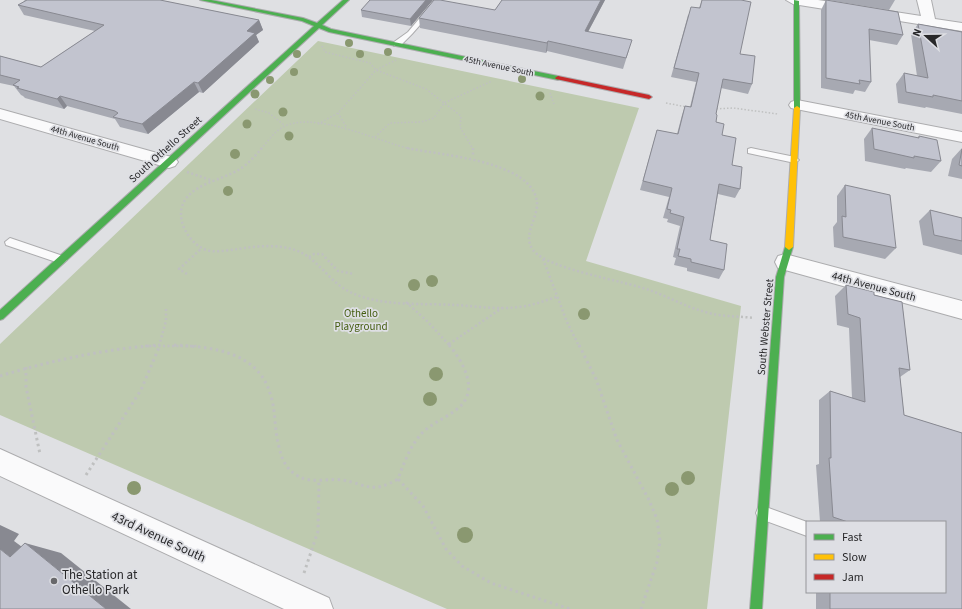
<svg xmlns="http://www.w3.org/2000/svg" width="962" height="609" font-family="'Source Sans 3',sans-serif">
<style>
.green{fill:#becaaf}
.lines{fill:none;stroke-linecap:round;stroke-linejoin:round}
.lane-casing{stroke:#acacae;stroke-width:2}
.street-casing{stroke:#acacae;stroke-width:2}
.fast-casing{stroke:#acacae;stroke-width:2}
.slow-casing{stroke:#acacae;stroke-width:2}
.jam-casing{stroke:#acacae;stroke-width:2}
.path-far2{stroke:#bfc0c0;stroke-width:1.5;stroke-dasharray:1.5 2;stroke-linecap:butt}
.path-far1{stroke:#bfc0c0;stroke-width:2.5;stroke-dasharray:2 2.5;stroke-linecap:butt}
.path{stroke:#bfc0c0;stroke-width:3;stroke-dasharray:2.5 3.5;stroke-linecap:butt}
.lane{fill:#fafafb;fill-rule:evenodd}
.street{fill:#fafafb;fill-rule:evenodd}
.fast{fill:#4caf50;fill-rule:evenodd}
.slow{fill:#ffc107;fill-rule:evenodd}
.jam{fill:#c62828;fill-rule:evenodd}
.tree{fill:#8a9870}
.wall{fill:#a7a9b2}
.shaded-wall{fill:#888991}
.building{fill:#c2c4cf;stroke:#888991}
.poi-dot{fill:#68686b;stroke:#dedfe4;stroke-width:1.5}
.labels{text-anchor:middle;stroke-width:3.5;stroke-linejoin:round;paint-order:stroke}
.far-street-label{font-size:9px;fill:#28282a;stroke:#dedfe4}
.street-label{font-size:11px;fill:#28282a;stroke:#dedfe4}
.park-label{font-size:11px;fill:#455e11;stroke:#dedfe4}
.near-street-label{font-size:13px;fill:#28282a;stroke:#dedfe4}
.near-poi-label{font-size:13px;fill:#28282a;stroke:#dedfe4;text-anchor:start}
</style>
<rect width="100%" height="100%" fill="#dfe0e3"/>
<path class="green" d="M318,41L639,108L586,261L741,306L707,609H447L0,415V344Z"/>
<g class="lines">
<g class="lane-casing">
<path id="lane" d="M435,0H442L412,34L400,46H394V42L408,32Z
M751,148L795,157L799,160L795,163L748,153V149Z
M10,238L66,257L67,260L62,264L6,245L5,242Z
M763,506L807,522V536L758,518L756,513L758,508Z"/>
</g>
<g class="street-casing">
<path id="street" d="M786,0H818L921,16L917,0H931L935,19L962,23V31L793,4Z
M797,100L962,132V142L791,108L789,105L791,102Z
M0,109L175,158L178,162L175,166L169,168L0,119Z
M785,254L962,301V319L778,268L775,262L778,256Z
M0,449L329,598L333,609H284L0,476Z"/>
</g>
<g class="fast-casing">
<path id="fast" d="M200,0H211L303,18L317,23L343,0H349L322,25L331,29L558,76L561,78L558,80L329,32L319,28L3,319L0,320V310L314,26L302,21Z
M794,0L799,1L800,108L797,110L794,108Z
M789,244L793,247L784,277L762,609H750L776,277L785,247Z"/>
</g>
<g class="slow-casing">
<path id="slow" d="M797,106L800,108L793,247L789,250L785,247L794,108Z"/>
</g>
<g class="jam-casing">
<path id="jam" d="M558,76L649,95L652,97L649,99L556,79L555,78Z"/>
</g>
<path class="path-far2" d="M322,46L325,52L370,63L376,70L426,89L461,116L460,127L473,149
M550,93L554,104
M666,103L687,107
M255,109L269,113L284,125
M713,109L733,108L778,114
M338,113L347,128
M318,124L338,113L376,70L396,60
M375,137L390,123L421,122L434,118L444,103L492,81
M261,149C268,141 274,132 283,127C315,110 379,142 411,149"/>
<path class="path-far1" d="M262,148C256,155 249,163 240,169C222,181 181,185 181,214C181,230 195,249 211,251C220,252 230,250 238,249C257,246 278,244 295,250C317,257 329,282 350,292C381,307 421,303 455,305C476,306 497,310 518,307C531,306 544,301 556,297
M407,148C437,155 534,160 537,203C538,218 522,235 533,250C547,269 625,281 649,290C669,297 688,308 709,313C724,317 739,316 754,318
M473,148V157
M187,172L214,181
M309,257L314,254H322L338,271L354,274
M543,259L567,322L579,346
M187,274L179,269L202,248
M406,302L427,321L450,346
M449,344L502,308
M145,346H198
M159,346L166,321V307"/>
<path class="path" d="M174,345C211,347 257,351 270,393C276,410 274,429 279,447C282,460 286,469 298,476C311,484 329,478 343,480C368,485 372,494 398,479
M449,345C464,363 480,392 457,409C446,418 432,423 422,433C410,446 404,463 398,479L423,506L446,549L462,566L491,583L570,609
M579,345L596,379L617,440L649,500L657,519L660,541L657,562L641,609
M26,367V387L40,454
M0,376C53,360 105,349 160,345
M86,475L141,390L160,345
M304,573L318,531L319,480"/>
<use href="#lane" class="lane"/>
<use href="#street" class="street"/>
<use href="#fast" class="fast"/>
<use href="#slow" class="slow"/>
<use href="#jam" class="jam"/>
</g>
<g class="tree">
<circle cx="349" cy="43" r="4"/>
<circle cx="388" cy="52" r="4"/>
<circle cx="297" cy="54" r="4"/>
<circle cx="360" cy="54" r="4"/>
<circle cx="294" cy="72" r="4"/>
<circle cx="522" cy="79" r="4"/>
<circle cx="270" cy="80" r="4"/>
<circle cx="255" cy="94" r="4.5"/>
<circle cx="540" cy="96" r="4.5"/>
<circle cx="283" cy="112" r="4.5"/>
<circle cx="247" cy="124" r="4.5"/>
<circle cx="289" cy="136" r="4.5"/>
<circle cx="235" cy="154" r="5"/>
<circle cx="228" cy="191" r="5"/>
<circle cx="432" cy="281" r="6"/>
<circle cx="414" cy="285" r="6"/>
<circle cx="584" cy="314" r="6"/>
<circle cx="436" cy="374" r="7"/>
<circle cx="430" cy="399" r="7"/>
<circle cx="688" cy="478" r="7"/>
<circle cx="134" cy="488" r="7"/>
<circle cx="672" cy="489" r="7"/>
<circle cx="465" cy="535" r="8"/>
</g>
<path class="wall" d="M24,0H160L259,20L263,30L256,35L259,42L203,93L199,92L148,134L120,127L115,119L67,106L64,109L25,98L23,96L21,95L14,86L0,83V56L41,67L95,31L24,15L18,5L25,1Z
M433,0L411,26L362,17L361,10Z
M502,0H605L588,32L629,50L623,69L547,51L546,53L420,28L419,18L495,10Z
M702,0H741L740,54L752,84L748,94L721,88L716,114V122L722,135L740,189L735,198L718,194L710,240L724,270L719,279L687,271V268L674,265L676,258L673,257L680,226L667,222L668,219L663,218L669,197L640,190L657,130L677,134L682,115L685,106L690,107L696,82L671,77L688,15L699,8Z
M826,0L903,35L897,45L869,40L871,82L865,92L855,90L853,94L821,88V10Z
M828,0H895L889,10Z
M918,24L962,32V114L926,107L925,108L898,103L896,84L904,73L917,76L911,34Z
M872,128L918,138L919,136L941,161L931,172L906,168L905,169L865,161L864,139Z
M962,148V179L948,176L952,159Z
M845,185L896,248L885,259L834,247L833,227L837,222V196Z
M930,210L962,218V255L923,245L919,221Z
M846,285L874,292V295L902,302L910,370L900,377L904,415L962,433V609H816V592H945V522H820L816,465L819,464V400L830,391L852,398L849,328L837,325L835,296Z"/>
<path class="shaded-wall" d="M426,0H433L411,26L410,19Z
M601,0H605L583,41L585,31Z
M259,20L263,30L256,35L259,42L203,93L198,83L247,31Z
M548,41L547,51L546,53L547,43Z
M194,82L199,92L148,134L142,124Z
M60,96L67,106L64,109L57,99Z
M0,525L19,534L14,541L49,567L10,557L0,549Z
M25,543L61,553L131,609H106Z"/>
<path class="building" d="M27,0H160L259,20L247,31L255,33L198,83L194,82L142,124L113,117L118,113L115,111L60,96L57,99L17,88L19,87L13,85L20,80L0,75V56L41,67L104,25L18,5Z
M370,0H426L410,19L361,10Z
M434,0H440L495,10L502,0H601L585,31L632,40L626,58L548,41L547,43L419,18Z
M702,0H741L751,2L740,54L755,56L752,84L723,79L716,114L717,115L716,122L724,124L722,135L736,138L732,165L742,167L740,189L719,184L710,240L727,244L724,270L691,262V259L678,256L680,249H677L684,217L670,213L671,210L667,209L672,188L643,181L657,130L678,134L685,106L691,107L699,73L674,68L691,7L700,8Z
M826,0L898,12L903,35L869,29L871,82L859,80L860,84L826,78Z
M918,24L962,32V101L933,95V97L906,92L904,73L928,78Z
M872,128L919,138V136L937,140L941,161L914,156V158L874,149Z
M962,149V166L959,165Z
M845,185L890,195L896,248L843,237L842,216L846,217Z
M930,210L962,218V241L934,235Z
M846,285L874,292V295L902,302L910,370L899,368L904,415L962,433V609H830V592H945V522H848L833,517L829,458H831L830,391L865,402L860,318L848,314Z
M25,543L106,609H0V549L10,557Z"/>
<circle class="poi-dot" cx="54" cy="581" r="4"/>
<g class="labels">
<g class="far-street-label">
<text transform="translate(499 66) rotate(12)" y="3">45th Avenue South</text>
<text transform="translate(880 121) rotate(11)" y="3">45th Avenue South</text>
<text transform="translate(85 138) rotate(16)" y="3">44th Avenue South</text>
</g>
<g class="street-label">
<text transform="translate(165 149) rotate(-42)" y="4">South Othello Street</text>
<text transform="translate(874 286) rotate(15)" y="4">44th Avenue South</text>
<text transform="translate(765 327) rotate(-85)" y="4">South Webster Street</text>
</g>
<g class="park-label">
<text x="361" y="317">Othello<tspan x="361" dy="13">Playground</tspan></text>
</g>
<g class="near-street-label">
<text transform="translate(159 536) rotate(25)" y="5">43rd Avenue South</text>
</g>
<g class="near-poi-label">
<text x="62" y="579">The Station at<tspan x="62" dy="15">Othello Park</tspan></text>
</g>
</g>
<rect x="806" y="521" width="140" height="72" fill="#dedfe4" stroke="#95969a"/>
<rect x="814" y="534" width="20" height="6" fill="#4caf50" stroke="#95969a"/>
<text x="842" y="541" font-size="12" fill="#28282a">Fast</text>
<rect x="814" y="554" width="20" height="6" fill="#ffc107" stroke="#95969a"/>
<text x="842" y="561" font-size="12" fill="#28282a">Slow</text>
<rect x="814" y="574" width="20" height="6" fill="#c62828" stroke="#95969a"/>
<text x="842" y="581" font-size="12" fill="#28282a">Jam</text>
<g transform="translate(926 36) rotate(291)" stroke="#dedfe4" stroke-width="3" paint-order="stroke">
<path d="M0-3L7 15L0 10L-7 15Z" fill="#28282a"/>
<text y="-6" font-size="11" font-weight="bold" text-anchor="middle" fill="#28282a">N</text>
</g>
</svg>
